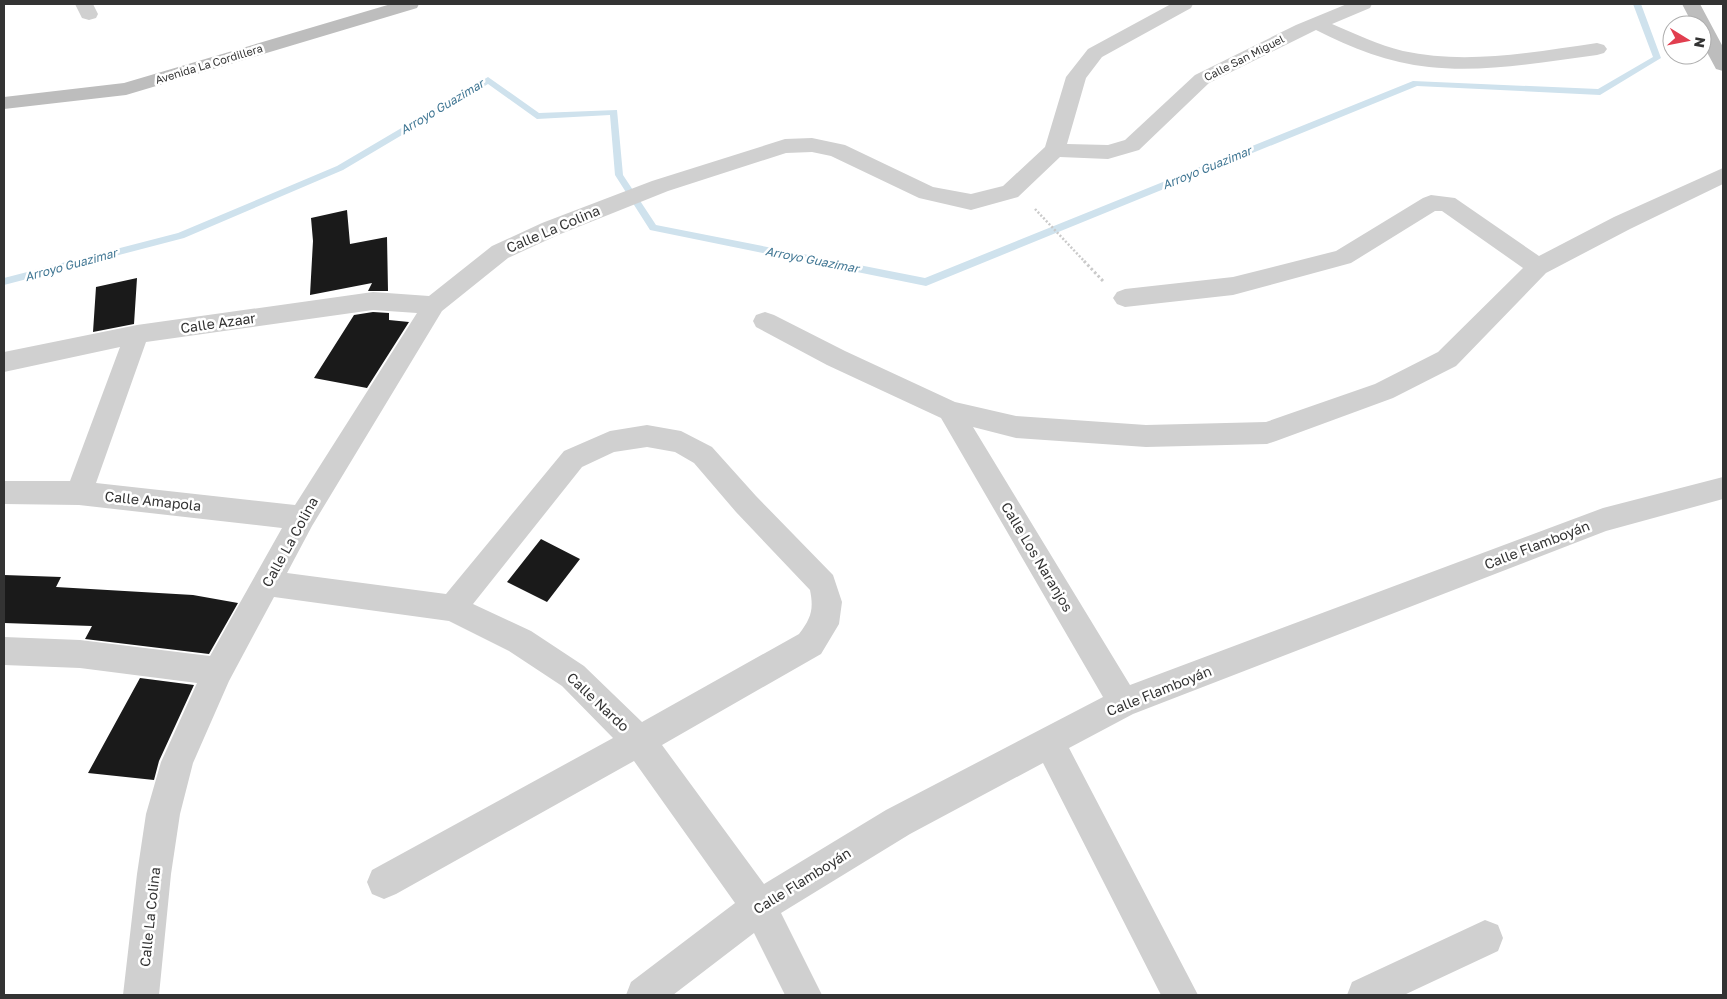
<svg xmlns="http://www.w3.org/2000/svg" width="1727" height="999" font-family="'Golos Text',sans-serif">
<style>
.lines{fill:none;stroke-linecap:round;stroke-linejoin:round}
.stream{fill:#cfe2ed;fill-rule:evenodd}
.building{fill:#1a1a1a}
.path-far1{stroke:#cacaca;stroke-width:2.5;stroke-dasharray:2 2;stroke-linecap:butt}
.path{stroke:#cacaca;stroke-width:3;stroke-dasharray:2.5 2.5;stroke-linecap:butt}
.street{fill:#d0d0d0;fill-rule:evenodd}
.secondary{fill:#bdbdbd;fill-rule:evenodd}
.labels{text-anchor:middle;stroke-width:5;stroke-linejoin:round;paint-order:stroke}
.far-street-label{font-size:11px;fill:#333;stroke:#fff}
.far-water-label{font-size:12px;font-style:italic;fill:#417794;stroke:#fff}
.street-label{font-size:14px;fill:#333;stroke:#fff}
</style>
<rect width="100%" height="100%" fill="#fff"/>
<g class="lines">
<path class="stream" d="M1633,4H1641L1661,58L1600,95L1417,86L926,286L650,230L615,175L610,115L537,119L488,84L343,170L184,238L4,285V278L178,233L337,166L488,77L539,113L617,110L623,175L656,225L925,278L1413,81L1598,89L1653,57Z"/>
</g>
<path class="building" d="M347,210L350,244L387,237L388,291H368L372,283L310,295L313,241L311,218Z
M137,278L134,324L93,332L96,287Z
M373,312L389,313V320L409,322L367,388L314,378L354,315Z
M541,539L580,559L547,602L507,582Z
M4,575L61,577L56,587L193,595L238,603L209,654L85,639L92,626L4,623Z
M140,678L194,685L159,761L154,780L88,773Z"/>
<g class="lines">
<path class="path-far1" d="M1035,209L1085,262"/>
<path class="path" d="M1084,261L1103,281"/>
<path class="street" d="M75,4H93L98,14L96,18L89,20L82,18Z
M1171,4H1193L1191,8L1102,57L1086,78L1067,144L1108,145L1125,140L1195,75L1296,25L1347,4H1372L1370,8L1332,24C1355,34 1379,45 1403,51C1467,65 1534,52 1597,43L1604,45L1607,49L1604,53L1597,55C1541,62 1485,73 1429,67C1389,63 1351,48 1316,30L1209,83L1139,150L1108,159L1060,157L1018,197L971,210L919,198L831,156L812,152L786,153L668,191L558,235L508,258L442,311L312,526L287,573L446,594L564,451L610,431L647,425L681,431L712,447L756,496L833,575L842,602L839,624L821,654L662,745L764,884L886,810L1103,697L941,418L827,365L756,327L753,321L756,315L765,312L774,315L845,351L955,402L1016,416L1146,425L1266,422L1375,384L1438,352L1523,268L1442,211H1435L1351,263L1233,295L1125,307L1117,304L1113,298L1117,292L1125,289L1233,277L1336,251L1423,198L1431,195L1455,198L1539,256L1614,217L1723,168V184L1630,229L1546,273L1456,366L1393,398L1276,441L1267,444L1146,447L1016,438L973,427L1130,685L1603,508L1723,477V499L1606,531L1133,714L1069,748L1198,995H1161L1043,763L910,834L781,913L822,995H785L754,933L673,995H626L631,982L735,903L634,761L396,894L384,899L372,894L367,882L372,870L613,738L562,686L509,651L449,621L274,597L229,681L193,763L180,814L171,874L159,995H123L137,874L146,814L161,762L197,683L80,668L4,665V637L80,640L210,656L282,528L79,505L4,504V481H70L120,347L4,372V352L137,325L373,292L429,296L492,246L542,223L652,181L785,139L812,138L845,145L933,187L971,194L1003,186L1045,147L1066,77L1088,49ZM373,310L417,313L295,505L96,483L146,342ZM647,447L675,452L694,463L736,512L810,590C814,610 811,618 799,634L642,722L584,666L531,631L473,604L582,467L614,452Z
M1485,920L1498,925L1503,938L1498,951L1404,995H1347L1352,982Z"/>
<path class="secondary" d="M391,4H419L417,8L126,95L4,109V97L124,83Z
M1682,4H1700L1723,47V71L1716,69L1702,43V25H1693Z"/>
</g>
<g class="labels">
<g class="far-street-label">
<text transform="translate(1244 58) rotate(-27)" y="4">Calle San Miguel</text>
<text transform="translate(209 64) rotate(-17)" y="4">Avenida La Cordillera</text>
</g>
<g class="far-water-label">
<text transform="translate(442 107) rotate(-31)" y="4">Arroyo Guazimar</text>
<text transform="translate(1207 168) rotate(-22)" y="4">Arroyo Guazimar</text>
<text transform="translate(812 260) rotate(11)" y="4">Arroyo Guazimar</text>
<text transform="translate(71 265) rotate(-15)" y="4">Arroyo Guazimar</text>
</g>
<g class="street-label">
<text transform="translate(553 229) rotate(-23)" y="5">Calle La Colina</text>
<text transform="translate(218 323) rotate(-8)" y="5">Calle Azaar</text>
<text transform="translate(153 501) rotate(6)" y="5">Calle Amapola</text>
<text transform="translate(290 542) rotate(-61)" y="5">Calle La Colina</text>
<text transform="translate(1537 545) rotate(-21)" y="5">Calle Flamboyán</text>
<text transform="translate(1037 557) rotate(59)" y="5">Calle Los Naranjos</text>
<text transform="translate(1159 691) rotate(-22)" y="5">Calle Flamboyán</text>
<text transform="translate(598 702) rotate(43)" y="5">Calle Nardo</text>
<text transform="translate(802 881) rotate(-32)" y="5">Calle Flamboyán</text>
<text transform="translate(150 917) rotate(-84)" y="5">Calle La Colina</text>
</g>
</g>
<rect width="1727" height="999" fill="none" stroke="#333333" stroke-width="10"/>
<g transform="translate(1687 40) rotate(100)"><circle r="24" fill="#ffffff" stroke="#adadad"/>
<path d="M0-4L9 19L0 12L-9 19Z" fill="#e13e4f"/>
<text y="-8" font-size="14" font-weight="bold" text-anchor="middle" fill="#333333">N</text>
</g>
</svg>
